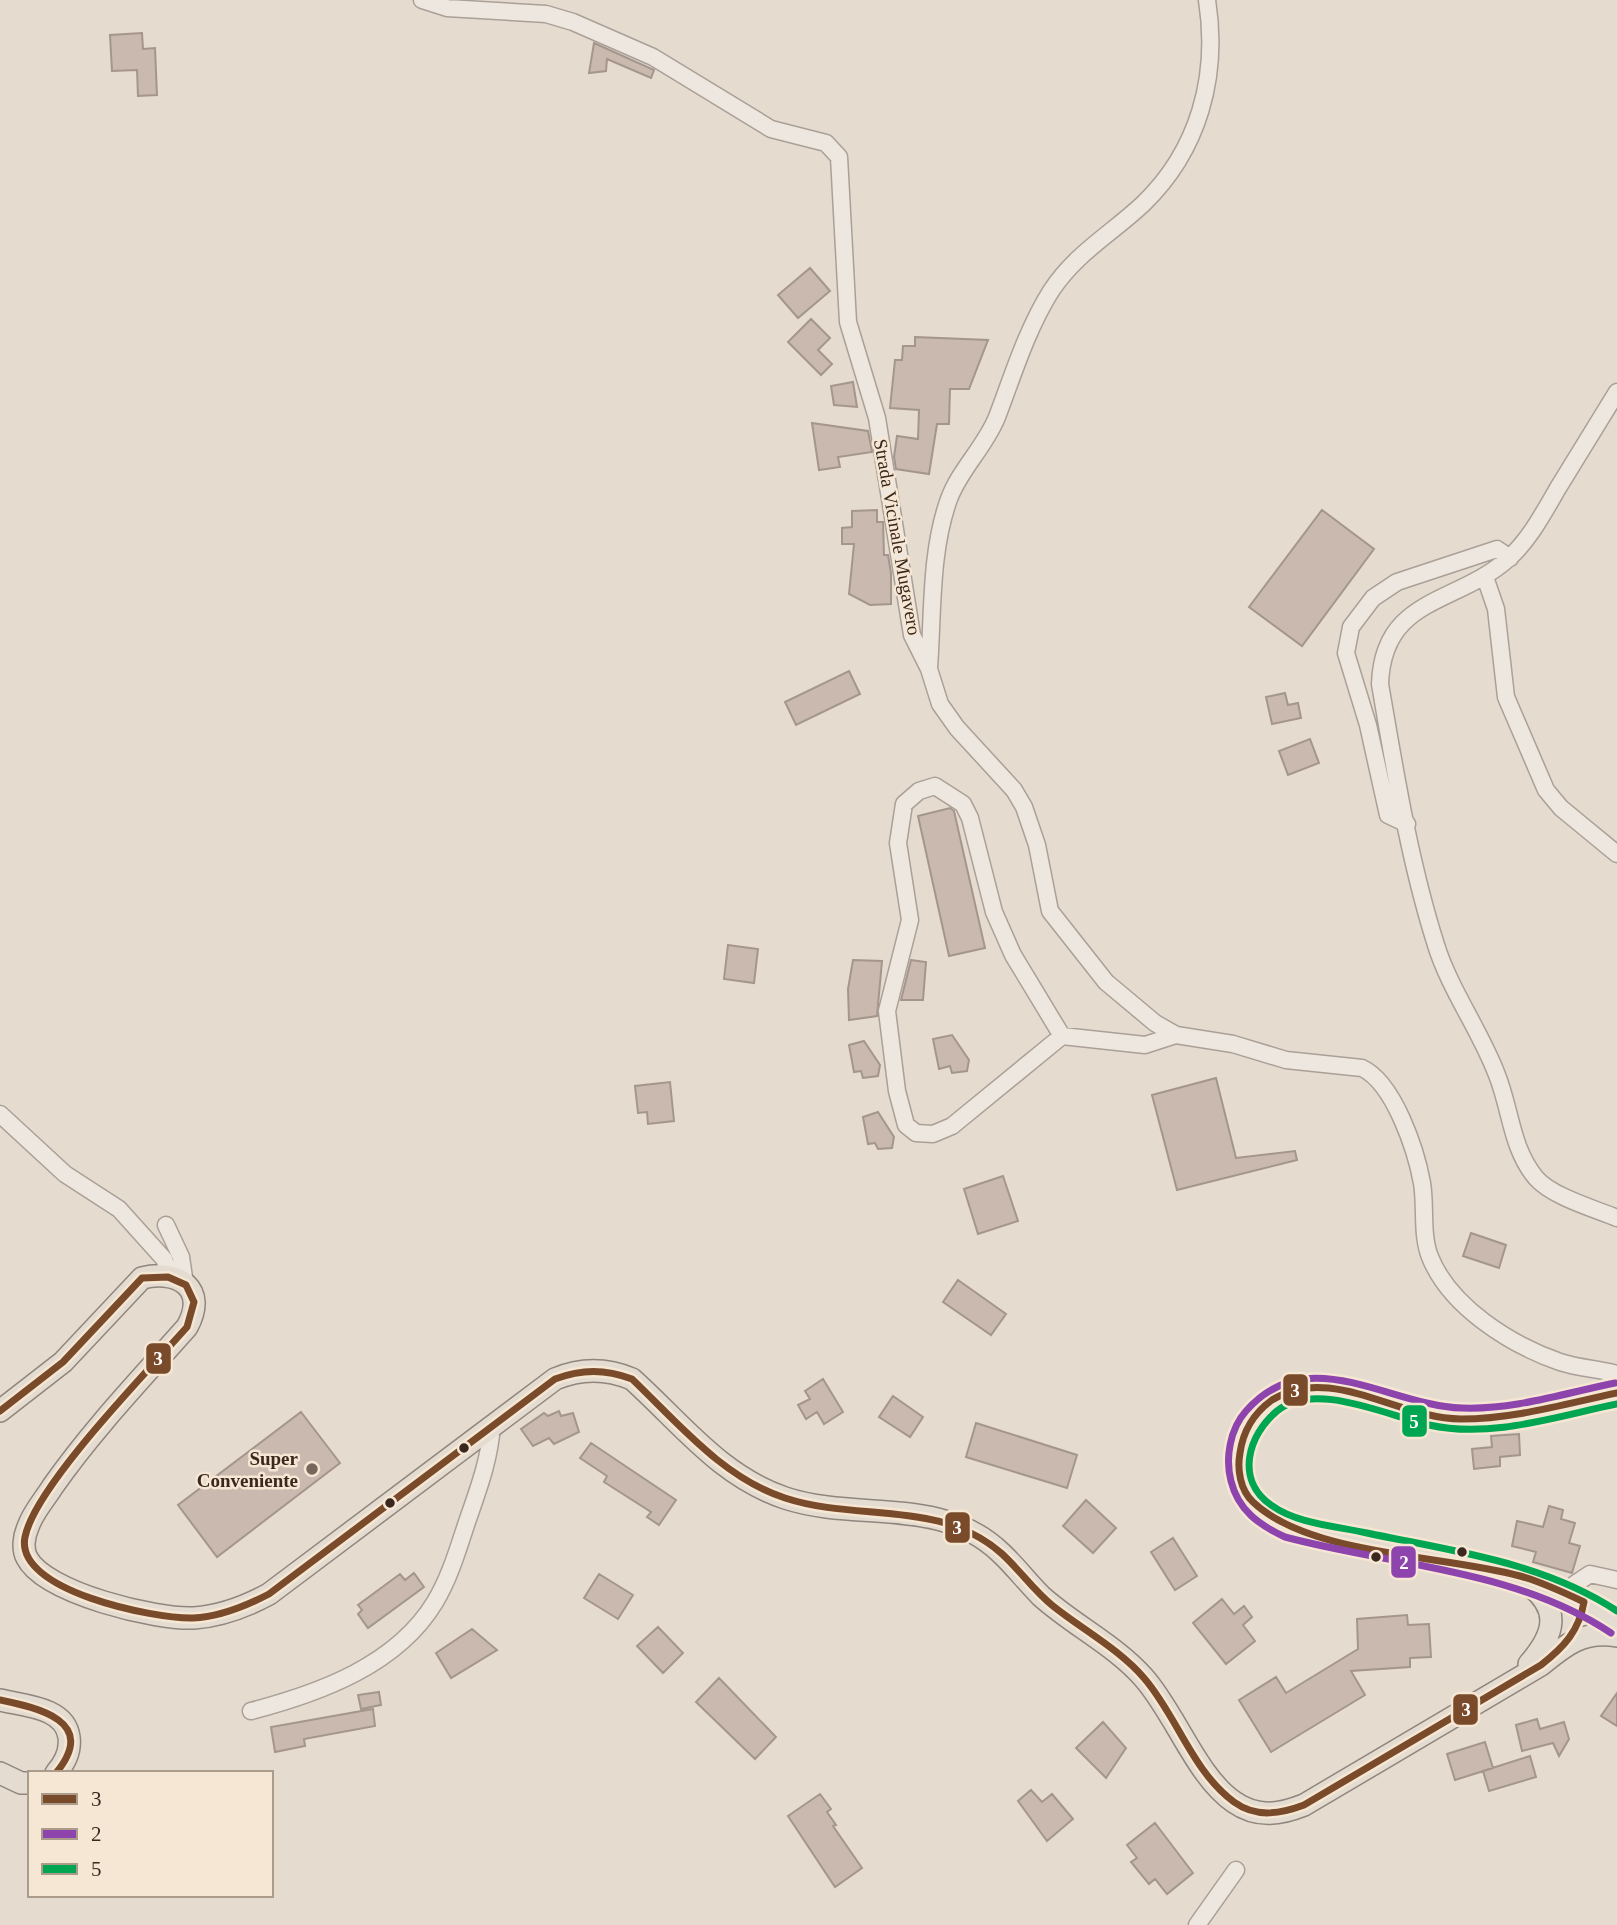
<svg xmlns="http://www.w3.org/2000/svg" width="1617" height="1925" font-family="Georgia,serif">
<style>
.building{fill:#c9b9af;stroke:#a5968d;stroke-width:2}
.lines{fill:none;stroke-linecap:round;stroke-linejoin:round}
.minor-casing{stroke:#aaa097;stroke-width:19}
.major-casing{stroke:#90867e;stroke-width:24}
.minor{stroke:#ede7e0;stroke-width:16}
.major{stroke:#e4dcd1;stroke-width:21}
.bus-1-casing{stroke:#f6e7d4;stroke-width:12}
.bus-2-casing{stroke:#f6e7d4;stroke-width:12}
.bus-3-casing{stroke:#f6e7d4;stroke-width:12}
.bus-1{stroke:#7a4b2a;stroke-width:7}
.bus-2{stroke:#8e44ad;stroke-width:7}
.bus-3{stroke:#00a651;stroke-width:7}
.bus-dot{fill:#3a281e;stroke:#f6e7d4;stroke-width:2.5}
.poi-dot{fill:#76675c;stroke:#f6e7d4;stroke-width:2.5}
.labels{text-anchor:middle;stroke-width:5;stroke-linejoin:round;paint-order:stroke}
.street-label{font-size:19px;fill:#3a281e;stroke:#f6e7d4}
.poi-label{font-size:19px;font-weight:bold;fill:#3a281e;stroke:#f6e7d4;text-anchor:end}
.line-badge{stroke:#f6e7d4;stroke-width:2.5}
.badge-label{font-size:19px;text-anchor:middle;font-weight:bold;fill:#fff}
</style>
<rect width="100%" height="100%" fill="#e5dbce"/>
<path class="building" d="M142,33L143,49L155,48L157,95L138,96L137,70L112,71L110,35Z
M594,43L654,70L651,78L607,59L606,71L589,73Z
M810,268L830,291L798,318L778,295Z
M811,319L830,338L818,350L832,364L821,375L788,342Z
M915,337L988,340L969,389H950L949,424H937L929,474L896,469L894,457L897,436L918,439L919,410L890,408L895,360H902L903,346H915Z
M853,382L857,407L834,405L831,386Z
M812,423L868,431L872,452L838,457L840,467L819,470Z
M877,510V522H883L884,555H888L891,573V604L870,605L849,594L854,544H842V528L852,527V511Z
M1322,510L1374,549L1302,646L1249,607Z
M849,671L860,694L796,725L785,702Z
M1285,693L1288,705L1298,703L1301,718L1272,724L1266,697Z
M1310,739L1319,763L1288,775L1279,751Z
M950,808L954,811L985,948L949,956L918,816Z
M728,945L758,949L754,983L724,979Z
M853,960L882,961L877,1016L849,1020L848,989Z
M911,960L926,962L923,1000H901Z
M952,1035L969,1060L967,1071L952,1073L950,1066L939,1069L933,1039Z
M864,1041L880,1065L878,1076L863,1078L861,1071L854,1072L849,1045Z
M1216,1078L1236,1158L1295,1151L1297,1160L1177,1190L1152,1095Z
M670,1082L674,1121L648,1124L647,1112L638,1113L635,1086Z
M878,1112L894,1137L892,1148L878,1149L875,1143L868,1144L863,1117Z
M1003,1176L1018,1221L978,1234L964,1189Z
M1471,1233L1506,1245L1499,1268L1463,1256Z
M958,1280L1006,1314L991,1335L943,1302Z
M823,1379L843,1412L824,1424L817,1412L806,1419L798,1405L810,1399L805,1391Z
M893,1396L923,1417L910,1437L879,1417Z
M559,1411L561,1416L573,1413L579,1432L554,1444L549,1438L533,1446L521,1429L544,1413L548,1416Z
M301,1412L340,1463L217,1557L178,1505Z
M976,1423L1077,1455L1067,1488L966,1457Z
M1519,1434L1520,1455L1500,1457V1466L1474,1469L1472,1449L1492,1447L1491,1436Z
M591,1443L676,1500L659,1525L647,1517L651,1512L604,1482L607,1476L580,1458Z
M1086,1500L1116,1528L1093,1553L1063,1526Z
M1549,1506L1563,1510L1561,1519L1575,1523L1569,1543L1580,1546L1572,1573L1533,1562L1536,1552L1512,1546L1517,1521L1543,1527Z
M1173,1538L1197,1576L1175,1590L1151,1552Z
M414,1573L424,1587L368,1628L358,1614L362,1610L358,1605L400,1574L405,1580Z
M599,1574L633,1595L618,1619L584,1598Z
M1222,1599L1234,1614L1244,1606L1252,1617L1243,1625L1255,1641L1226,1664L1193,1623Z
M1407,1615L1408,1625L1429,1624L1431,1657L1410,1658V1667L1351,1671L1365,1695L1271,1752L1239,1700L1276,1677L1286,1693L1358,1649L1357,1619Z
M658,1627L683,1653L663,1673L637,1646Z
M472,1629L497,1650L451,1678L436,1653Z
M719,1678L776,1737L755,1759L696,1702Z
M379,1692L381,1705L361,1709L358,1695Z
M1617,1693V1726L1601,1716Z
M373,1709L375,1726L304,1739L305,1746L275,1752L271,1727Z
M1537,1719L1540,1729L1564,1722L1569,1739L1559,1756L1553,1743L1522,1751L1516,1725Z
M1103,1722L1126,1748L1106,1778L1076,1748Z
M1485,1742L1493,1768L1455,1780L1447,1754Z
M1530,1756L1536,1777L1489,1791L1483,1771Z
M1031,1790L1042,1802L1052,1794L1073,1819L1047,1841L1018,1801Z
M820,1794L831,1809L827,1812L836,1825L833,1826L862,1868L835,1887L788,1816Z
M1155,1823L1193,1873L1167,1894L1155,1879L1149,1884L1131,1862L1137,1858L1127,1845Z"/>
<g class="lines">
<g class="minor-casing">
<path id="minor" d="M422,0L447,8L546,14L573,22L653,57L771,129L826,143L839,157L848,322L877,418L912,635L929,669L940,704L957,728L1014,790L1024,807L1037,845L1050,911L1106,982L1155,1023L1176,1035L1233,1044L1286,1060L1362,1068C1394,1083 1416,1150 1422,1183C1426,1207 1421,1234 1430,1257C1450,1307 1511,1345 1560,1362C1578,1368 1598,1369 1617,1374
M1617,392C1597,424 1578,456 1558,488C1544,512 1530,539 1509,558C1457,605 1383,596 1380,684C1395,771 1409,860 1436,945C1450,990 1480,1030 1497,1075C1511,1110 1511,1148 1536,1178C1551,1196 1595,1209 1617,1218
M1485,577L1496,609L1506,697L1546,790L1561,808L1617,854
M929,668C933,613 930,551 949,499C960,469 985,447 997,417C1013,375 1027,329 1051,291C1076,253 1111,234 1143,204C1199,150 1219,76 1207,0
M1407,824L1388,815L1368,725L1346,653L1351,627L1373,598L1397,582L1497,549L1510,558
M1062,1036L1013,955L994,912L970,818L963,804L935,786L919,791L904,804L898,843L910,920L887,1011L897,1091L906,1125L916,1133L933,1134L952,1126L1062,1036L1145,1045L1176,1035
M0,1114L65,1174L119,1209L164,1259L170,1275
M166,1225L181,1257L185,1284
M1570,1596L1575,1584L1590,1574L1617,1580
M251,1711C320,1693 397,1665 435,1602C450,1577 458,1549 467,1522C478,1490 490,1459 492,1424
M1197,1925L1236,1870"/>
</g>
<g class="major-casing">
<path id="major" d="M1617,1393C1565,1403 1513,1420 1460,1419C1392,1417 1310,1352 1255,1416C1241,1431 1236,1457 1240,1476C1246,1504 1264,1516 1289,1527L1518,1576L1584,1602L1617,1624
M0,1411L63,1362L142,1278C179,1269 208,1289 187,1327C141,1379 93,1429 53,1486C45,1499 33,1512 28,1527C24,1536 22,1549 27,1558C45,1593 156,1620 194,1618C221,1616 245,1607 269,1594L555,1379C581,1368 606,1368 632,1379C681,1423 720,1476 785,1498C858,1522 941,1495 1001,1553C1015,1566 1027,1582 1041,1596C1073,1625 1115,1645 1144,1678C1175,1713 1197,1777 1234,1802C1257,1818 1279,1815 1304,1805L1541,1665C1565,1645 1584,1630 1617,1636
M1527,1583C1562,1609 1555,1634 1529,1664
M0,1700C24,1706 65,1707 69,1737C71,1752 65,1763 56,1773
M0,1773L21,1783H30"/>
</g>
<use href="#minor" class="minor"/>
<use href="#major" class="major"/>
<g class="bus-1-casing">
<path id="bus-1" d="M0,1411L63,1362L142,1278L168,1277L186,1285L194,1302L187,1327C149,1370 35,1486 25,1537C14,1591 155,1619 193,1618C220,1617 246,1606 269,1594L555,1379C582,1369 605,1369 632,1379C678,1423 723,1478 785,1498C858,1522 939,1499 1001,1553C1020,1570 1034,1591 1053,1606C1083,1630 1119,1649 1144,1678C1177,1716 1192,1771 1234,1802C1256,1818 1280,1814 1304,1805L1541,1665C1564,1647 1579,1631 1584,1602C1563,1592 1542,1582 1520,1576C1445,1555 1310,1556 1253,1502C1240,1490 1237,1469 1240,1453C1243,1431 1254,1413 1272,1400C1330,1363 1398,1419 1461,1419C1514,1419 1565,1404 1617,1393
M0,1700C38,1708 99,1721 56,1773"/>
</g>
<g class="bus-2-casing">
<path id="bus-2" d="M1611,1633C1515,1569 1394,1566 1285,1537C1259,1525 1238,1510 1231,1481C1225,1458 1230,1429 1246,1411C1308,1340 1389,1406 1462,1408C1514,1410 1565,1393 1615,1383"/>
</g>
<g class="bus-3-casing">
<path id="bus-3" d="M1617,1404C1557,1416 1491,1439 1429,1425C1388,1416 1314,1380 1277,1411C1248,1435 1235,1480 1271,1505C1297,1524 1336,1526 1367,1533C1452,1551 1543,1562 1617,1611"/>
</g>
<use href="#bus-1" class="bus-1"/>
<use href="#bus-2" class="bus-2"/>
<use href="#bus-3" class="bus-3"/>
</g>
<g class="bus-dot">
<circle cx="464" cy="1448" r="6"/>
<circle cx="390" cy="1503" r="6"/>
<circle cx="1462" cy="1552" r="6"/>
<circle cx="1376" cy="1557" r="6"/>
</g>
<circle class="poi-dot" cx="312" cy="1469" r="7"/>
<g class="labels">
<g class="street-label">
<text transform="translate(898 537) rotate(80)" y="7">Strada Vicinale Mugavero</text>
</g>
<g class="poi-label">
<text x="298" y="1465">Super<tspan x="298" dy="22">Conveniente</tspan></text>
</g>
</g>
<g class="line-badge">
<rect x="145" y="1342" width="27" height="33" rx="7" fill="#7a4b2a"/>
<rect x="1282" y="1373" width="27" height="34" rx="7" fill="#7a4b2a"/>
<rect x="1401" y="1404" width="27" height="34" rx="7" fill="#00a651"/>
<rect x="944" y="1511" width="27" height="33" rx="7" fill="#7a4b2a"/>
<rect x="1390" y="1545" width="27" height="34" rx="7" fill="#8e44ad"/>
<rect x="1452" y="1693" width="27" height="33" rx="7" fill="#7a4b2a"/>
</g>
<g class="badge-label">
<text x="158" y="1365">3</text>
<text x="1295" y="1397">3</text>
<text x="1414" y="1428">5</text>
<text x="957" y="1534">3</text>
<text x="1404" y="1569">2</text>
<text x="1466" y="1716">3</text>
</g>
<rect x="28" y="1771" width="245" height="126" fill="#f6e7d4" stroke="#ab9b8b" stroke-width="2"/>
<rect x="42" y="1794" width="35" height="10" fill="#7a4b2a" stroke="#ab9b8b" stroke-width="2"/>
<text x="91" y="1806" font-size="21" fill="#3a281e">3</text>
<rect x="42" y="1829" width="35" height="10" fill="#8e44ad" stroke="#ab9b8b" stroke-width="2"/>
<text x="91" y="1841" font-size="21" fill="#3a281e">2</text>
<rect x="42" y="1864" width="35" height="10" fill="#00a651" stroke="#ab9b8b" stroke-width="2"/>
<text x="91" y="1876" font-size="21" fill="#3a281e">5</text>
</svg>
